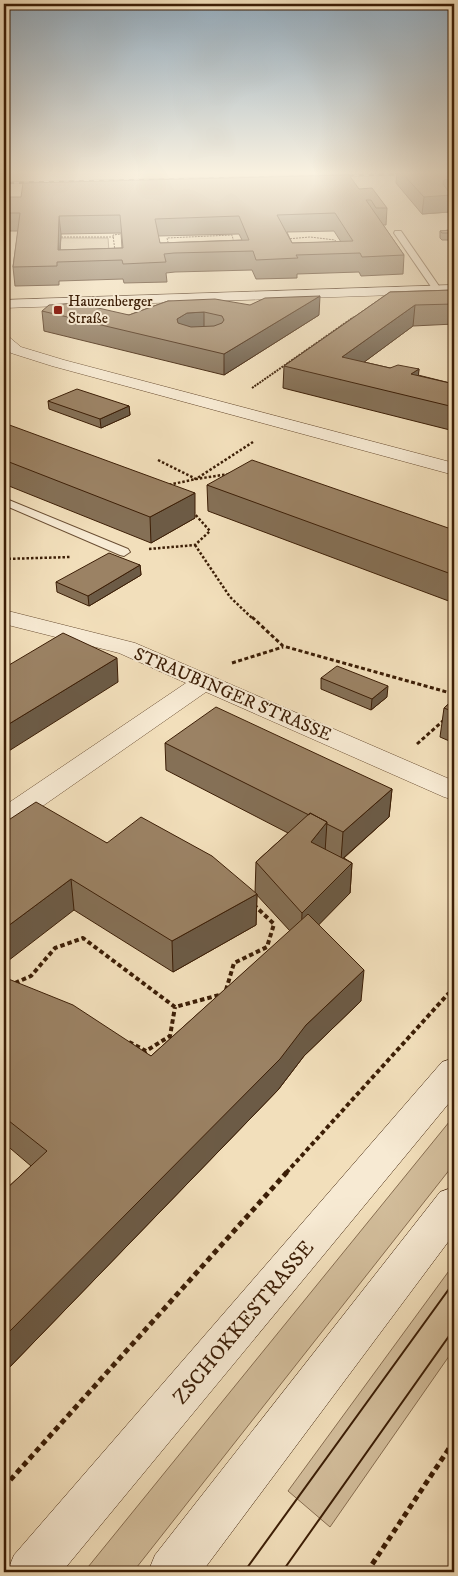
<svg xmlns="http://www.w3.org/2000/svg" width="458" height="1576" font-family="'IM FELL DW Pica',serif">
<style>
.green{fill:#d3be9c;stroke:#886e51}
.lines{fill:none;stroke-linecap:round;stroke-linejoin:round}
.service-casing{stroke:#6a4e33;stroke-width:2}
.minor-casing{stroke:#6a4e33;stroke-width:1}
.secondary-casing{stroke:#3c1e06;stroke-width:1}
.path-far5{stroke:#3c1e06;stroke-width:1;stroke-dasharray:2 1;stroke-linecap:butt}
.path-far4{stroke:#3c1e06;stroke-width:2;stroke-dasharray:2 1;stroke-linecap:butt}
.path-far3{stroke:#3c1e06;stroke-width:2.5;stroke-dasharray:2.5 2;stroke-linecap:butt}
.path-far2{stroke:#3c1e06;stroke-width:3;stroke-dasharray:4 2.5;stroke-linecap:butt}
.path-far1{stroke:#3c1e06;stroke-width:4;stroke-dasharray:4.5 3;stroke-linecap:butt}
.path{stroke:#3c1e06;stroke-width:5;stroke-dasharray:5.5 4;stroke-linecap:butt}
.service{fill:#f7ead3;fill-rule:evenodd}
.minor{fill:#f7ead3;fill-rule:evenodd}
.secondary{fill:#f7ead3;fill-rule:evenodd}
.tram{stroke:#3c1e06;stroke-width:2}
.rail-casing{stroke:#3c1e06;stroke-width:2.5}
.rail{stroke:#f7ead3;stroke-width:2;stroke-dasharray:5;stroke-linecap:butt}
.wall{fill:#857056;stroke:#3c1e06;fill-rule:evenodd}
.shaded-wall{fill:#6c5b46;stroke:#3c1e06}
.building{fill:#9b8264;stroke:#3c1e06;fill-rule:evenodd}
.poi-dot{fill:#8f2418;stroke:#f7ead3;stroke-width:2}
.labels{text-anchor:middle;stroke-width:4;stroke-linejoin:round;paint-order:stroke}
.far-poi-label{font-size:15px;fill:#3c1e06;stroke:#f7ead3;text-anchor:start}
.street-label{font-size:18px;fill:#3c1e06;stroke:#f7ead3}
.near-street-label{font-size:21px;fill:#3c1e06;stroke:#f7ead3}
</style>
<rect width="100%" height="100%" fill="#f2dfbb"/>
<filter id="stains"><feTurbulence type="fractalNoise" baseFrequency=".004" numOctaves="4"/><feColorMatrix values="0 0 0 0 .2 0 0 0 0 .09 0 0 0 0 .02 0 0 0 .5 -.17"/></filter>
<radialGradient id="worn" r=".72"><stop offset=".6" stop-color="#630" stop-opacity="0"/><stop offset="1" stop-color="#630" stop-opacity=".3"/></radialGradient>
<path class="green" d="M61,238H108L110,265L59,267Z
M454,1116V1164L133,1572H84Z
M454,1264V1349L330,1527L288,1491Z"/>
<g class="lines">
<g class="service-casing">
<path id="service" d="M395,231H401L441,289L440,291H434L394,233Z
M4,498L128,549L130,552L124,556L120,555L4,505Z"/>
</g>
<g class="minor-casing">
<path id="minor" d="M4,335L9,337L21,347L64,360L454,463V475L52,366L11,353L4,348Z
M4,610L135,643L454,781V800L444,797L206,692L14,826L4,828V806L186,683L119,653L4,624Z"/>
</g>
<g class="secondary-casing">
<path id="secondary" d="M454,285V293L4,308V300Z
M454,1058V1097L62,1572H7L14,1555L442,1062Z
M454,1187V1234L202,1572H148L155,1555L440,1192Z"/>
</g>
<path class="path-far5" d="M61,237H114
M287,239L310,237L335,240L337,244
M169,246L167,238L232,235L234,243
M115,251L113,235L121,234"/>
<path class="path-far4" d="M252,388L354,317"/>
<path class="path-far3" d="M158,460L196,479L168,485
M229,474L196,479L253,442
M195,545L230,597L253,619
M149,549L195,545L210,531L192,511
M4,559L71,557"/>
<path class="path-far2" d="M252,617L283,646L454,694
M232,663L283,647
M417,744L444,720"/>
<path class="path-far1" d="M15,983L31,976L55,948L83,938L175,1007L223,994
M226,990L234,963L267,947L274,924L254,905
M129,1042L146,1051L170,1036L175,1007
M286,1173L448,994L454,992"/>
<path class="path" d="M4,1487L287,1172
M367,1572L454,1441"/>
<use href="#service" class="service"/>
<use href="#minor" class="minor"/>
<use href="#secondary" class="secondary"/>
<path class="tram" d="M244,1572L454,1282
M282,1572L454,1329"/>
<g class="rail-casing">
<path id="rail" d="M4,183L411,174"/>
</g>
<use href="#rail" class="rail"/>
</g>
<path class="wall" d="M397,172H454V193L451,194L449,212L422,214L396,183Z
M359,189L387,208L386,225H383L404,255L403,274L361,276L359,272L297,274V278L256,279L252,270L175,272L166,273L167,282L124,283L123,279L59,281V285L15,286L13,267L18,231H5L4,210ZM334,231L341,242L292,243L287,232ZM121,233L122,248L60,250L61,234ZM239,234L242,240L160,243L158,236Z
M452,224H454V248L450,243V240H442L440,238V231L451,230Z
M454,290V324L413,326L364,362L390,368L419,369L418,375L454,384V431L283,388L284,366L390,292Z
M168,301L319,315L224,375L44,331L42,311L129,315Z
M48,401L129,406L130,415L101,428L49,409Z
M4,423L195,518L151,543L4,484Z
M207,485L454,530V603L208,511Z
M140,565L141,575L89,606L57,592L56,582Z
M321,678L387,697L371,710L321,689Z
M454,699V743L440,737L444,708Z
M165,743L392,789L389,817L344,858L352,863L350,893L318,925L361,1001L304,1056L278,1090L4,1373V1191L31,1166L4,1143V980L151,1056L290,931L255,893L256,862L288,833L166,770Z
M4,823L107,843L257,894L256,925L173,972L74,910Z"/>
<path class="shaded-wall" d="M454,177V193L447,195H451L449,212L422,214L424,197L444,180Z
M59,216L61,234L59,262L58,250Z
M320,296L319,315L224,375V354Z
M415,305L413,326L340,380L342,357Z
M204,312V331L177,339V319L187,313Z
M419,369L417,392L411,374Z
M129,406L130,415L101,428L100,419Z
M195,493V518L151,543L150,517Z
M140,565L141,575L89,606L88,596Z
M117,658L118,682L4,754V727Z
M388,686L387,697L371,710L372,699Z
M392,789L389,817L341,860L343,832Z
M327,822L325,852L311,842Z
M352,863L350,893L301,943L302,913Z
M71,879L74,910L4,964V929Z
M257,894L256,925L173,972L172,941Z
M364,970L361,1001L304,1056L278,1090L4,1373V1337L306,1025Z"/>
<path class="building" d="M401,172H454V177L444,180L443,184L451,195L424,197Z
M349,175L359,189L372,188L387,208H376L371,200H366L404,255L362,257L360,253L296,255L298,258L256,260L253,251L174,253L164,254L166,262L123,264L122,260L57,262V266L13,267L20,213H4V210L6,197H21L23,183ZM335,213L353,241L292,243L277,215ZM120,215L123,248L58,250L59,216ZM239,216L249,240L160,243L155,219Z
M451,230V233H442L440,231Z
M454,290V304L415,305L342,357L390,368L398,365L419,369L411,374L454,384V407L284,366L390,292Z
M320,296L224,354L42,311L49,305L76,303L129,315L168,301L215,299L250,305L265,298ZM204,312L222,316L224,320L222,323L214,326L191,327L178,323L177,319L187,313Z
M77,389L129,406L100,419L48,401Z
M4,423L195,493L150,517L4,460Z
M252,460L454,530V575L207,485Z
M109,553L140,565L88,596L56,582Z
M63,633L117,658L4,727V668Z
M337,666L388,686L372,699L321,678Z
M454,699V712L444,708Z
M216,707L392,789L343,832L327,824V822L310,813L309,815L165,743Z
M36,802L107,843L141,817L212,856L257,894L172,941L71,879L4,929V823Z
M310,813L327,822L311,842L352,863L302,913L256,862Z
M308,914L364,970L306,1025L280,1059L4,1337V1191L47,1151L4,1117V980L6,978L73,1005L151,1056Z"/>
<linearGradient id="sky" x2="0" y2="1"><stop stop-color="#93abbd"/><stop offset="0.44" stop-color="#f9f1e0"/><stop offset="1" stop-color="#f9f1e0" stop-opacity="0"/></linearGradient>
<rect width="458" height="392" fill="url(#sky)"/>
<rect class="poi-dot" x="53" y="305" width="10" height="10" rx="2.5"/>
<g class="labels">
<g class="far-poi-label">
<text x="68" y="306">Hauzenberger<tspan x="68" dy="17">Straße</tspan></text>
</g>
<g class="street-label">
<text transform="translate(233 694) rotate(23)" y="6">STRAUBINGER STRASSE</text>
</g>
<g class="near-street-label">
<text transform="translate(243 1322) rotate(-50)" y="7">ZSCHOKKESTRASSE</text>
</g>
</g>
<rect width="458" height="1576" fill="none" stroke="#f2dfbb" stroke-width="20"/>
<rect x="5" y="5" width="448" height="1566" fill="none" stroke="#3c1e06" stroke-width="2.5"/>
<rect x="10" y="10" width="438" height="1556" fill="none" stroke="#3c1e06"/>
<rect width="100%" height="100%" filter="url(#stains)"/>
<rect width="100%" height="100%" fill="url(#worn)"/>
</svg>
